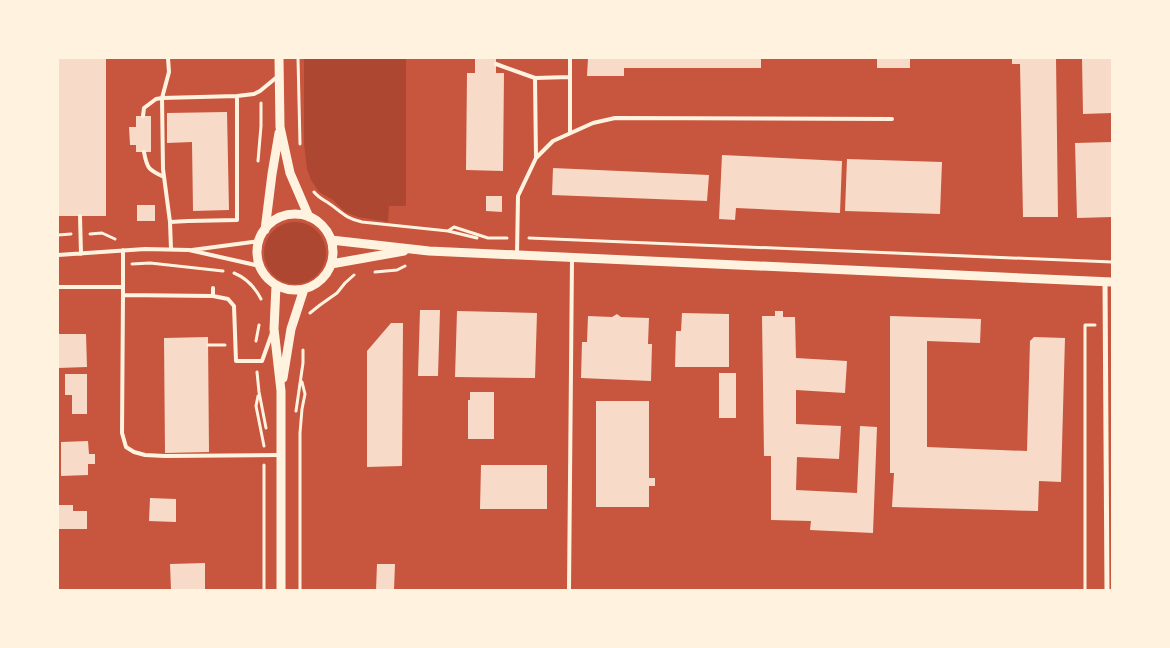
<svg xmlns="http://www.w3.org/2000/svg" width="1170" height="648" font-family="Signika,sans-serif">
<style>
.green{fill:#ae4732}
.building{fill:#f7dbc8}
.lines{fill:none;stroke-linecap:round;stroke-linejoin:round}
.path{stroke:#fff3e0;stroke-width:3}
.service{stroke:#fff3e0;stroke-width:4}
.minor{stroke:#fff3e0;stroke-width:5}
.tertiary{stroke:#fff3e0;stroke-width:9}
</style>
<rect width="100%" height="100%" fill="#c8553d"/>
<path class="green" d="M304,58H406V206H389L388,222L358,217L345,212L333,200L319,192L311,180L307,169L304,144Z
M264 253a31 31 0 1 1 62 0a31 31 0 1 1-62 0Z"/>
<path class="building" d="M58,58H106V216H58Z
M475,58H496V73H504L503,171L466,170L467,73H475Z
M588,58H761V68H624V76H587Z
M877,58H910V68H877Z
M1012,58H1056L1058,217H1023L1020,64H1012Z
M1082,58H1112V113L1083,114Z
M227,112L229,210L193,211L192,142L167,143V113Z
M136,116H151V152H136V145H130L129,127H136Z
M1112,142V217L1077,218L1075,143Z
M722,155L842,161L840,213L736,208L735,220L719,219Z
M847,159L942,162L940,214L845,211Z
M553,168L709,175L707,201L552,195Z
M486,196H502V212L486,211Z
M137,205H155V221H137Z
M420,310H440L438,376H418Z
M457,311L537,313L535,378L455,377Z
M775,311H783V317H795L796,358L847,361L845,393L796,390V424L841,426L839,459L797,457L796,490L857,493L860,426L877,427L873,533L810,530L811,521L771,520V456H764L762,316H775Z
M682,313L729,314V367H675L676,331H681Z
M617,314L621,317L649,318L648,344H652L651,381L581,378L582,342H587L588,316L612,317Z
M890,316L981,319L980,343L927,341V447L1027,451L1030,341L1034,337L1065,338L1061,482L1039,481L1038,511L892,507L894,473H890Z
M391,323H403L402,466L367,467V351Z
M58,334H86L87,367L58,368Z
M208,337L209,452L165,453L164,338Z
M719,373H736V418H719Z
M65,374H87V414H72V395H65Z
M470,392H494V439H468V400H470Z
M596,401H649V478H655V486H649V507H596Z
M88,441L89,454H95V464H88V475L61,476V442Z
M481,465H547V509H480Z
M150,498L176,499V522L149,521Z
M58,505H73V511H87V529H58Z
M205,563V590H171L170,564Z
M377,564H395L394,590H376Z"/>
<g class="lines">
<path class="path" d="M298,58L300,144
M258,161L261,126V103
M314,192C318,197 322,199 327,202C341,211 344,218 362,222L448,231L477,238
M448,231L454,227L488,238H507
M90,234L102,233L115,239
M58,235L71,234
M529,238L1112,262
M132,264L150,263L223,271
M375,272L397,270L405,266
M234,273C246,278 255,287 261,299
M310,313L320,305L337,293L345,283L354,275
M256,341L259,325
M208,345H225
M257,372L259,392L266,428
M258,396L256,406L264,446
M296,411L303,363V350
M264,465V590
M300,590V433L302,409L305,394L302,382
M1085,590V325H1095"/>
<path class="service" d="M168,58L169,72L162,98L163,169L170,222L171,249
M570,58V133
M496,64L535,78L570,77
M535,78L536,158
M143,116L144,108L156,99L162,98L237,96L254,94L260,91L277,77
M144,152C147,169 149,170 164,177
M80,216L81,254
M170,222L188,221L237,220V96
M123,250V295L213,296L228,299L234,306L236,361H262L272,333
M192,250L259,241
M517,254L518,196L536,158L553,141L593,123L615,118L892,119
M58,255L145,249L189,250L260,266
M58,287H123
M213,288V296
M123,295L122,433L126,447L134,452L145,455L165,456L281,455
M569,590L572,258"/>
<path class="minor" d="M1105,282L1107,590"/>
<path class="tertiary" d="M279,58L280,127L290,173L309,217
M257 252a38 38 0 1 1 76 0a38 38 0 1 1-76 0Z
M265,230L272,174L279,133
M331,240L429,251L1112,282
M331,264L404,251
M276,286L274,329L281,391V590
M283,378L291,329L304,289"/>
</g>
<rect width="1170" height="648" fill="none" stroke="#fff3e0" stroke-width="118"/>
</svg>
